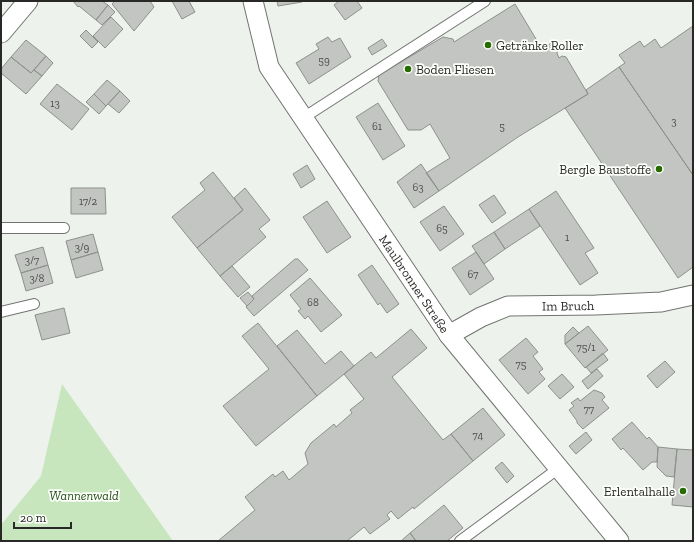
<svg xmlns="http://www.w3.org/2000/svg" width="694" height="542" font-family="'Zilla Slab',serif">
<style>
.green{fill:#c7e6be}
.building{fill:#c2c5c1;stroke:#8d918c}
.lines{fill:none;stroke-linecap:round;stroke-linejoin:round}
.lane-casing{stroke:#717470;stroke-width:12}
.street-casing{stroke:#717470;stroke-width:21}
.lane{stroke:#fff;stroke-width:10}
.street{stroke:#fff;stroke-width:19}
.poi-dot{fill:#276a00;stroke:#fcfffa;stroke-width:1.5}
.labels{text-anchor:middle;stroke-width:3.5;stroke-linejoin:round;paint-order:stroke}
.number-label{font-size:11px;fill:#4e504e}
.poi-label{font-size:13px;fill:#282927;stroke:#fcfffa;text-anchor:start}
.street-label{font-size:13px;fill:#282927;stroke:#fcfffa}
.park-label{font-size:13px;font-style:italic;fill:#284f19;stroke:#fcfffa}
</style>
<rect width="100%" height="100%" fill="#eef2ed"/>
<path class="green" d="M62,384L173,541H1V525L41,476Z"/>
<path class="building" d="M73,1H102L108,5L96,20L79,6L78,7Z
M115,1H150L154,7L134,31L112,4Z
M172,1H189L195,12L182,19Z
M277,1H302V2L278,6Z
M339,1H357L362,8L345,20L334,5Z
M515,4L542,49L553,42L557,43L560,47L557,53L559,58L562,56L566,57L588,94L518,137L439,191L426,173L450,158L430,124L421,130H408L378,81L379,75L443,37L453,39L454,42Z
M108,5L115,12L102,25L96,20Z
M111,17L123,29L105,48L93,36Z
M693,26V175L619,67L625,63L619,55L640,41L644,47L655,39L661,48Z
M86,30L98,42L92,48L80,36Z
M328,37L332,42L340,38L351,57L309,84L296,63L319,49L316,44Z
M382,39L387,46L372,55L368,48Z
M26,40L46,56L31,73L11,57Z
M46,56L53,63L42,76L34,70Z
M11,57L31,73L34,70L42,76L26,94L1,73V69Z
M619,67L693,175V267L678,278L565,108L588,94L586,90Z
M107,80L120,91L106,106L94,94Z
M57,84L89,109L72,130L40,104Z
M120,91L130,101L119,113L108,104Z
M94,94L106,106L99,114L86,102Z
M378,103L405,146L383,160L356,117Z
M421,164L439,191L414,208L397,182Z
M307,165L315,179L301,188L293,174Z
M213,172L243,210L197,248L172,217L205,190L200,183Z
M71,188H105L106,214H71Z
M245,188L270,220L259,229L266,237L220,276L197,248L243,210L234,198Z
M556,191L594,248L585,253L598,273L580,285L529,209Z
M494,195L506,213L492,223L479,205Z
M327,201L351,237L327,253L303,217Z
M444,206L464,234L440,251L420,222Z
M529,209L540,226L505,249L494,232Z
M494,232L505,249L484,264L472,246Z
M93,234L98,252L71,260L66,241Z
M43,247L48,265L21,273L15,255Z
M98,252L103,270L76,278L71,260Z
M476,252L494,279L470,295L452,268Z
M295,259H298L308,270L254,316L246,307L254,299L252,296Z
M48,265L53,283L26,291L21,273Z
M372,265L399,304L387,313L380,303L378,305L358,275Z
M232,266L250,287L238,297L220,276Z
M310,278L342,315L321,332L308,316L305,319L298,311L301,309L290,295Z
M248,292L254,299L247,306L240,298Z
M64,308L70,333L42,340L35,315Z
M258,323L317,396L256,446L223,406L269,369L242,336Z
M588,326L608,350L585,368L565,344Z
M573,327L579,333L565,344V335Z
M411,329L427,348L392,377L443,440L451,434L473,461L414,509L413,507L398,519L391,511L387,515L390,519L370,534L364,527L347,541H218L255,510L245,497L273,474L275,477L283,471L289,480L308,464L305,453L311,443L334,424L336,427L352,413L350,410L364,399L344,374L371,352L376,358Z
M297,330L325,364L341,351L354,366L317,396L277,346Z
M526,338L538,352L533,356L543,369L539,372L545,379L528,394L499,360Z
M603,353L608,360L591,373L586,367Z
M665,361L675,372L657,388L647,376Z
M597,369L603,376L588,389L582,381Z
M562,374L574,387L560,399L548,386Z
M594,390L602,393L605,397L602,400L609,408L583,429L577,423V421L569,410L574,406L571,403L578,398L580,401Z
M483,408L505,435L473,461L451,434Z
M632,422L647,439L649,437L658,447L657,462H652L643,470L623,448L621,450L612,439Z
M586,432L592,440L576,454L569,446Z
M658,447L677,449L674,477L666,476L657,467Z
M677,449L693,450V507L672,505Z
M502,462L514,476L507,483L495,468Z
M444,505L463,528L447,541H416L410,533Z
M410,533L416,541H401Z"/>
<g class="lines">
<g class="lane-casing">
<path id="lane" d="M303,118L485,1
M1,228H64
M1,312L34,304
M460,541L559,468"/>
</g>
<g class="street-casing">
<g id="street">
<path id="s1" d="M253,1L269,67L449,335L619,541"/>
<path d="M1,33L28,1"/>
<path id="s2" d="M449,335L481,317L508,306L596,305L661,302L693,295"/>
</g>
</g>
<use href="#lane" class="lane"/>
<use href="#street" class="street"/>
</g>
<g class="poi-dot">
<circle cx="488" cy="45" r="4"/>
<circle cx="408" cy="69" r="4"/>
<circle cx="659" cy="169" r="4"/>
<circle cx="683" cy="491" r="4"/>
</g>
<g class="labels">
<g class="number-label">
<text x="324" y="64">59</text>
<text x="55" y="107">13</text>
<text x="674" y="125">3</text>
<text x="377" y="130">61</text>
<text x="502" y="130">5</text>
<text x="418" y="191">63</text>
<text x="88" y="205">17/2</text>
<text x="442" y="232">65</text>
<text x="567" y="241">1</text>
<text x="82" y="251">3/9</text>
<text x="32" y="264">3/7</text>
<text x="473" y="278">67</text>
<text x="37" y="282">3/8</text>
<text x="313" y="306">68</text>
<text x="586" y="351">75/1</text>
<text x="521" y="368">75</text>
<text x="589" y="413">77</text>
<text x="478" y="439">74</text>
</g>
<g class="poi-label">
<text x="496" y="50">Getränke Roller</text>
<text x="416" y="74">Boden Fliesen</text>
<text x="651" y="174" text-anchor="end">Bergle Baustoffe</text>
<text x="675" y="496" text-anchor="end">Erlentalhalle</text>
</g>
<g class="street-label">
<text dy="5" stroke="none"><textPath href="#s1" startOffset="329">Maulbronner Straße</textPath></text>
<text dy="5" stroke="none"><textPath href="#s2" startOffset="126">Im Bruch</textPath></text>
</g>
<g class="park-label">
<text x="84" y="500">Wannenwald</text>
</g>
</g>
<rect width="694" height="542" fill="none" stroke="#282927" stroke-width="4"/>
<path d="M14 522v6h57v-6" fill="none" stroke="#282927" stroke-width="2"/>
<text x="20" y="522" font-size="12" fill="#282927" stroke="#fcfffa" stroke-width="3" paint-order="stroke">20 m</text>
</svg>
